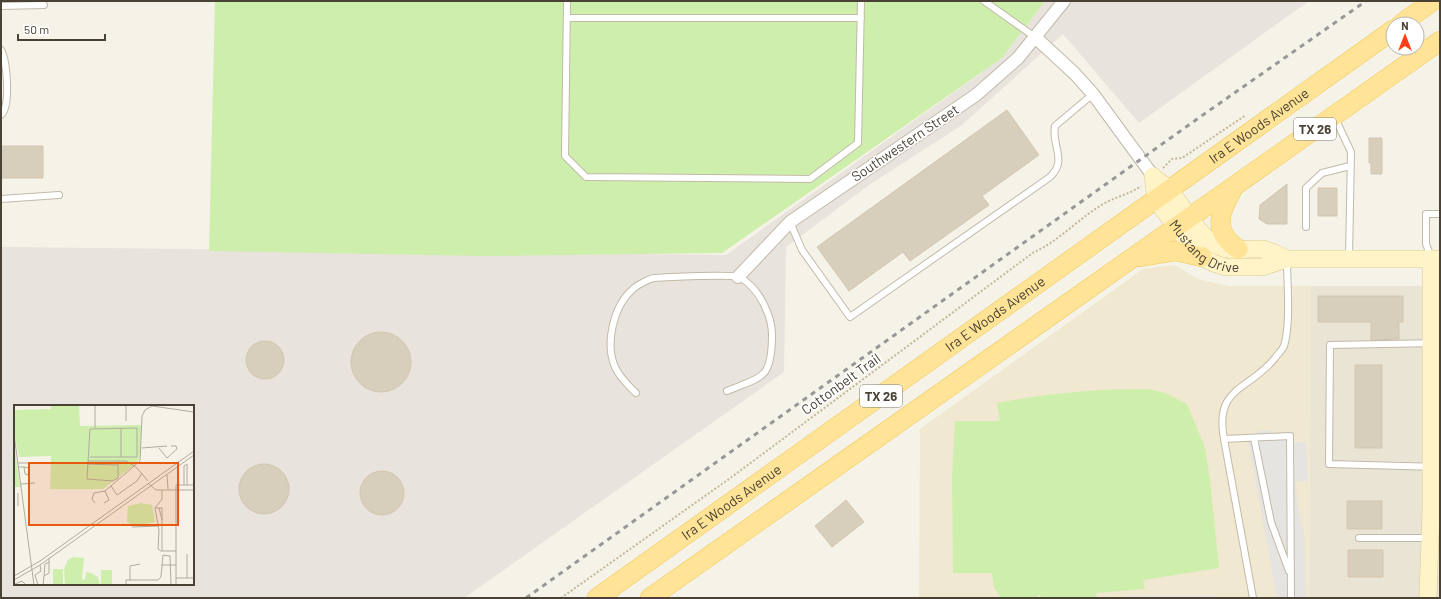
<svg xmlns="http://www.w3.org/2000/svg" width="1441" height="599" font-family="Barlow,sans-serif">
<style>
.residential{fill:#eae4d5}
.industrial{fill:#e8e3dc;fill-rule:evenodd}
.education{fill:#f0e8d0}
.green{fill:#ceeeac}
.parking{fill:#e6e4e0}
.building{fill:#d8cebc;stroke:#d4c6ae}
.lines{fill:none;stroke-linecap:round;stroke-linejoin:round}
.lane-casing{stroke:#c2baa9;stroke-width:8}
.street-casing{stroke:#c2baa9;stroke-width:14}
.secondary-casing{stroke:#dac993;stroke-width:18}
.primary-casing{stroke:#f1c85a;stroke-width:20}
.path{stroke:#c5b799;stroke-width:2;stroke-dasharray:2 2;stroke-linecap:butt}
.lane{stroke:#fff;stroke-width:6}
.street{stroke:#fff;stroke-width:12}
.secondary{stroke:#fff3c8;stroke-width:17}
.primary{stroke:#ffe497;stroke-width:19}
.rail{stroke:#979797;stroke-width:3;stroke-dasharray:5 5;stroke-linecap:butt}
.labels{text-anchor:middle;stroke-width:3.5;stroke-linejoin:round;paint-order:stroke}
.shield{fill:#fff;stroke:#807b72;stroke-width:1}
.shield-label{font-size:13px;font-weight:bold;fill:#4a4235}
.street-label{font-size:14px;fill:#4a4235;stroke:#fff}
.inset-road{fill:none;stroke:#b1aca0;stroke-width:1}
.view{fill:#e8590c;fill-opacity:0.15;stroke:#e8590c;stroke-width:2}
.inset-edge{fill:none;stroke:#4a4235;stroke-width:2}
</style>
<rect width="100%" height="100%" fill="#f5f2e8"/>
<path class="residential" d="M1311,286H1440V598H1309Z"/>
<path class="industrial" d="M1045,1H1309L1139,123L1063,34L962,125L869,185L786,247L784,372L464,598H1V247L726,255L1002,58ZM15,406H193V584H15Z"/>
<path class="education" d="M1174,265L1198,279L1229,286H1311L1309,598H919L920,429L1143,269Z"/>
<path class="green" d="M215,1H1045L1002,58L722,253L483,256L209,251Z
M1148,389L1165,393L1187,404L1205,448L1210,480L1219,568L1143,580L1145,589L1096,593L1097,598H1041L1040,594L1035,598H1001L994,587L992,573H953L952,476L955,421H1000L997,403C1047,393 1097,389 1148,389Z"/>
<path class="parking" d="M1260,431H1274V438L1276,440L1279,439V432H1294V443L1306,442L1308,481H1296L1297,501L1304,533L1306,598H1277L1247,436Z
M1216,595V598H1127V596Z"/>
<path class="building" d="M1007,110L1039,155L982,196L989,205L910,261L903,252L849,291L817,247Z
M1369,138H1382V174H1371V163H1369Z
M1,146H43V178H1Z
M1287,184V224H1267L1259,219L1260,205Z
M1318,188H1337V216H1318Z
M1318,296H1403V322H1399V339L1371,340V322H1318Z
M351 362a30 30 0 1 1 60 0a30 30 0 1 1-60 0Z
M246 360a19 19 0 1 1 38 0a19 19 0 1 1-38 0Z
M1355,365H1382V448H1355Z
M239 489a25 25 0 1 1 50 0a25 25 0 1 1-50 0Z
M360 493a22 22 0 1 1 44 0a22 22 0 1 1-44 0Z
M846,500L864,522L832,547L815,526Z
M1347,501H1382V529H1347Z
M1348,550H1383V577H1348Z"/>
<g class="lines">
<g class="lane-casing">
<path id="lane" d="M567,1L565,156L586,177L810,179L858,143L861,1
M984,1L1035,37
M1,6L44,5
M567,18H861
M1,50C7,60 11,107 1,115
M1335,118L1351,152L1349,258
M1,199L59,195
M790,222L802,250L850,317L1050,177C1068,160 1051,146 1055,126L1093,94
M1306,227V188L1322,173L1350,166
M1431,257L1426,244V214H1440
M1440,343L1330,345L1329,464L1440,467
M636,393C628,385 620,378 615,367C605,344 613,306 633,289C637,285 649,279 654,278C666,277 731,274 739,277C759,287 773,317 772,338C771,380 762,376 727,391
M1254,438L1271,522L1289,571
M1224,439C1214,386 1249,391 1275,358C1278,354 1282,350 1284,346C1291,324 1287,284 1287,260
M1359,538H1429
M1253,598L1224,439L1290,436L1291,598"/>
</g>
<g class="street-casing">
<path id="street" d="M1035,37L1074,73L1093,94L1153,176
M738,277L790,222L976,95L1018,58L1064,1"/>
</g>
<g class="secondary-casing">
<g id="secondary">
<path id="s1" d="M1153,176L1156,200L1192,247L1202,257L1213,263L1226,267H1262L1287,259H1440"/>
<path d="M1159,181C1182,198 1191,230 1216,245C1229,253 1247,248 1262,249C1270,250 1280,256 1287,259"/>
<path d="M1428,598L1431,509V259"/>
</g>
</g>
<g class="primary-casing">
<g id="primary">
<path d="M1401,24L1433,1"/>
<path d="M1234,187C1220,211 1211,231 1238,249"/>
<path d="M1140,257L1176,251L1202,257"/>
<path id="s2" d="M597,598L1393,30"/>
<path d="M650,598C914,413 1176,226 1440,41"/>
</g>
</g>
<path class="path" d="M1163,168L1172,159L1182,158L1246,115
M561,598L729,479L1034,252C1059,241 1077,220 1100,206C1113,197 1129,195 1141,186"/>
<use href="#lane" class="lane"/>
<use href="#street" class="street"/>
<use href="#secondary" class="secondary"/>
<use href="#primary" class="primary"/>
<path class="rail" d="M526,598L1200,117L1366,1"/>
</g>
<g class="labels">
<g class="shield">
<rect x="1294" y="118" width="42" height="22" rx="3"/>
<rect x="860" y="385" width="42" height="22" rx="3"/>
</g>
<g class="shield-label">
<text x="1315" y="134">TX 26</text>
<text x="881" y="401">TX 26</text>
</g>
<g class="street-label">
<text dy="5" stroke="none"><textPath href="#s2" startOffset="813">Ira E Woods Avenue</textPath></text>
<text transform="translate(905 143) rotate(-34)" y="5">Southwestern Street</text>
<text dy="5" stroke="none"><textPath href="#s1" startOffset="94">Mustang Drive</textPath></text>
<text dy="5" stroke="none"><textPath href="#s2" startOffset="489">Ira E Woods Avenue</textPath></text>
<text transform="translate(841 384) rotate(-36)" y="5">Cottonbelt Trail</text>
<text dy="5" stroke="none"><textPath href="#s2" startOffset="165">Ira E Woods Avenue</textPath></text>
</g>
</g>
<g transform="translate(14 405)">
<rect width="180" height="180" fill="#f5f2e8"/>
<path d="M37,0H65L66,21L127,20V49L123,58L89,84H36L37,51L5,52L0,27V5L37,4ZM0,37L6,82H0ZM127,98L138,100L141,117L121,121L113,117L114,101ZM59,152L70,153L68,174L71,175L72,167L77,168L84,172L86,180H51L50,164L54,155ZM39,164H49V180H39ZM87,165H98V180H87Z" fill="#ceeeac"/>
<path class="inset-road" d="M112,0V16M81,23V0M107,23V52M0,29L20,180M128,43L153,41M145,43L153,53L163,44L162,41H157M76,52H123V23L76,24L73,74L99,76L104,73V56M74,56H112L122,62L134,76M4,58H19M73,59L104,60M170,61L173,59V80M170,61V80M5,62H10L11,69L14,70L15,63L10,62M153,70L154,84M7,79L21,78M135,79L142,85H180M97,81L103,90L123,76L128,68M91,86L126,56L128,11L131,5L138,1L180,7M81,98L78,94L80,88L91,86M90,98L95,95L91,86M4,101V88M141,103L148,94V85M145,103L148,115M118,122L145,121M148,146V103H141L145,125L144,144L147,146H162M173,149V173M147,160H162M0,171L26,156L180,46M30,171L31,159L36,157M162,173H180M0,175L26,160L180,50M116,175V161L126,159M1,179L8,176L12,180M24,180L21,170L27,166L26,160M29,180L30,171L35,168V153M112,180V175H144L147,172L149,150L156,151L157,180M162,180V80H180"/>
<path class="view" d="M15,58H164V120H15Z"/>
<rect width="180" height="180" class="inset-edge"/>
</g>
<rect width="1441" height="599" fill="none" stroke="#4a4235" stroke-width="4"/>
<g transform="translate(1405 36)"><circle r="19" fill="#ffffff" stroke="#b7b3ae"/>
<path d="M0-3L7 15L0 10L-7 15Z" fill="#ff3f15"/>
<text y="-6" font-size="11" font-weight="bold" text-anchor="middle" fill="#4a4235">N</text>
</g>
<path d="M18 34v6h87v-6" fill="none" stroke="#4a4235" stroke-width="2"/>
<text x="24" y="34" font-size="12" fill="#4a4235" stroke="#ffffff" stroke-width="3" paint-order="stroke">50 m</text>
</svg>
